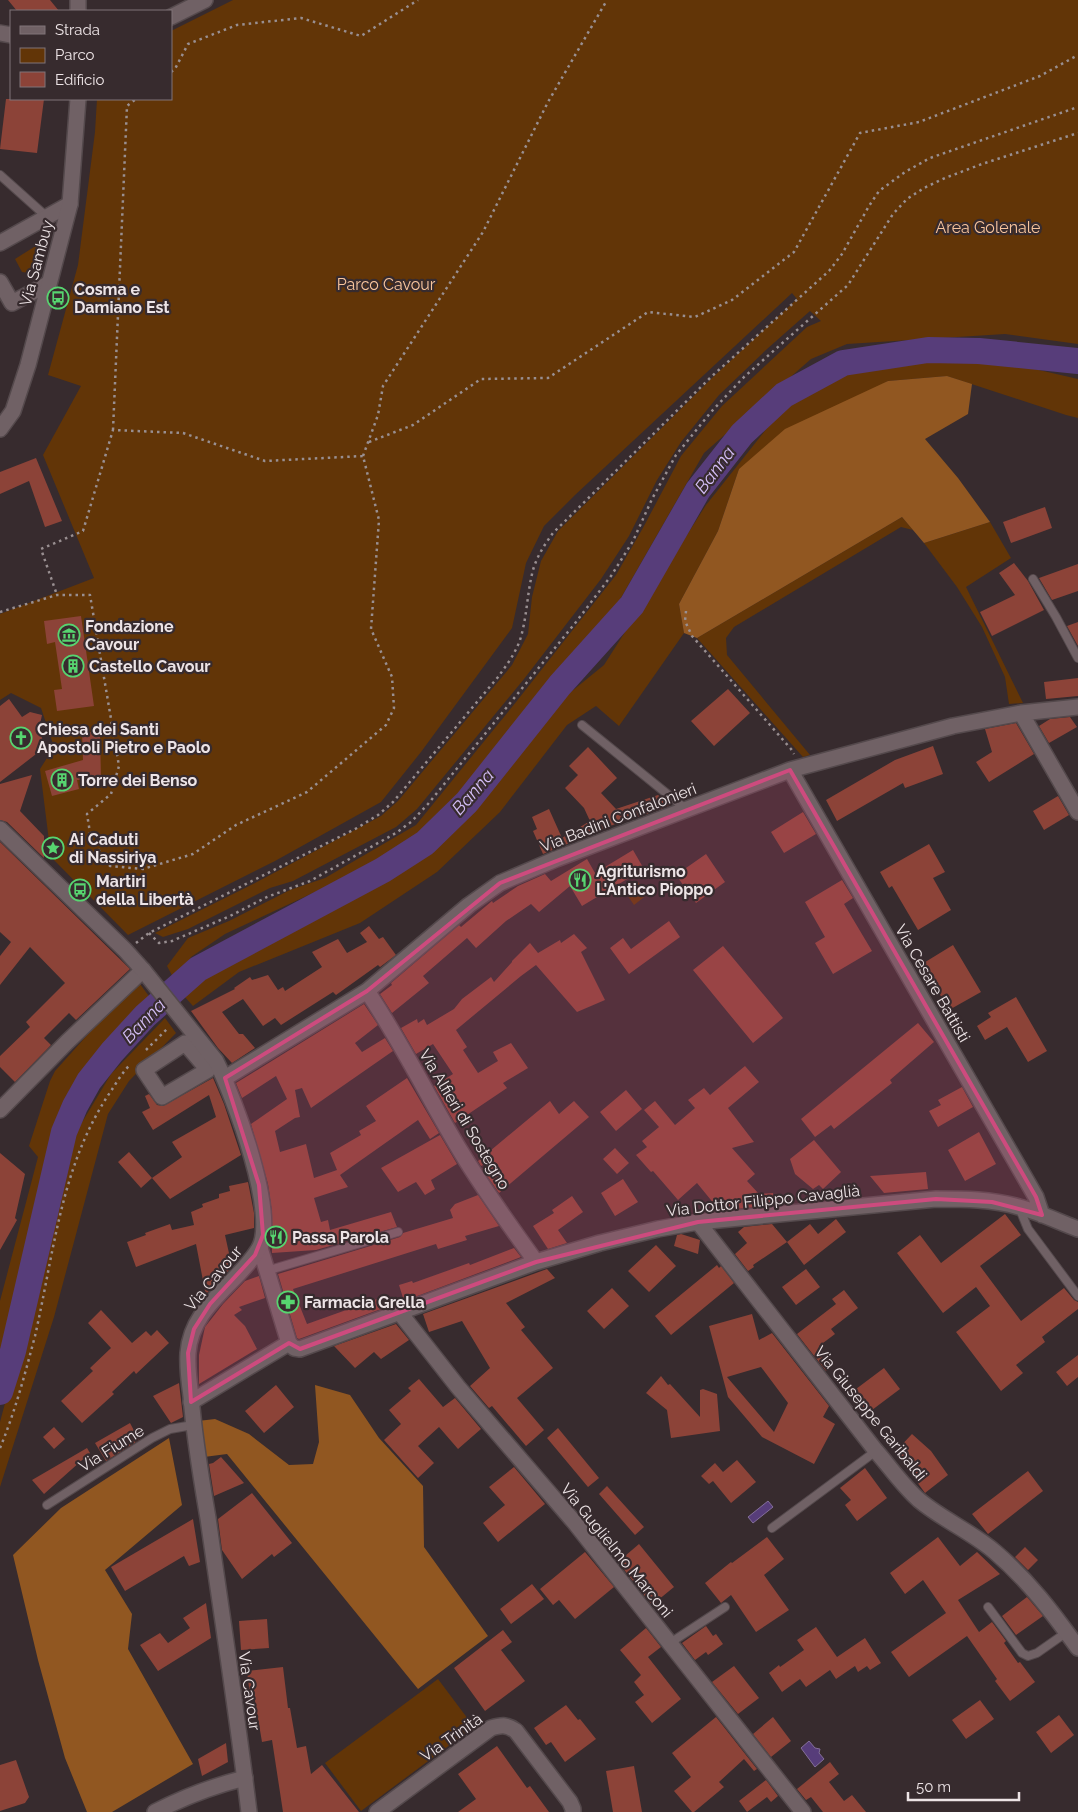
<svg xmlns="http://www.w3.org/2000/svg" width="1078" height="1812" font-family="Raleway,sans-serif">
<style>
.green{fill:#623507}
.forest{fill:#915721}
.water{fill:#573d7a;stroke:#846f9a}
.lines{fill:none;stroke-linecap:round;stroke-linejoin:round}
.river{stroke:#573d7a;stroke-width:26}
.building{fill:#8c4338;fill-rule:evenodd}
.lane-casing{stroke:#54494c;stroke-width:10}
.street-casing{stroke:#54494c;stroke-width:18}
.secondary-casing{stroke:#54494c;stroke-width:18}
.path{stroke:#998f91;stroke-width:2.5;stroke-dasharray:2.5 4;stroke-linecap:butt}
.lane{stroke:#706165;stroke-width:8}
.street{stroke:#706165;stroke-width:15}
.secondary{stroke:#706165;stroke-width:15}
.marked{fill:#cd4b7e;fill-opacity:0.2;stroke:#cd4b7e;stroke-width:4;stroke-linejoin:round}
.labels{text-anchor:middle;stroke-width:4.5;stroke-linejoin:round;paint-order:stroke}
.park-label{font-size:16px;fill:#f9c59d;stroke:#372b2e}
.street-label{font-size:16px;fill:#ede4e6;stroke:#372b2e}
.poi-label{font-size:16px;font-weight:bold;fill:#ede4e6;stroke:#372b2e;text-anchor:start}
.water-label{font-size:18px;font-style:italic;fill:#d2bdf5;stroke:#372b2e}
</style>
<rect width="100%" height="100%" fill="#372b2e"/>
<path class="green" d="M233,0H1078V344L1005,334L847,344L811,359L704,453L610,617L437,821L362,870L225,934L191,957L175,981L167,966L188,938L229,921L290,890L325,878L416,825L516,702L616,575L644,526L681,456L722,406L807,327L821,321L810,311L767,349L719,395L681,442L657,480L629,536L601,579L524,679L417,809L396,827L293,881L270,888L188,929L163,937L155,933L255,883L381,816L398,801L512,665L528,634L532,597L541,561L558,531L712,378L797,299L792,293L575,495L544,526L526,563L512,628L421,752L381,802L275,861L128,935L51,857L40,769L54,747L41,708L11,693L0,700V614L94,578L43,455L81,386L48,375L78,265L95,132L97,99H171V31Z
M42,242L36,274L22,272L15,259Z
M996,360L1078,379V418L1066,415L947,376L888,381L739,469L718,531L679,604L684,633L619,726L596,706L567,725L500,812L437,872L360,923L239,972L193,1006L183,995L208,970L270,934L390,877L468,816L550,709L604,665L706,505L783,408L836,376L931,361Z
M902,517L913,530L901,527L734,627L726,638L727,655L810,755L803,757L697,638Z
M990,522L1011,558L966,587L1023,703L1009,704L1005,677L982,627L957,587L924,543Z
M637,881L648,894L634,905L623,889Z
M134,983L140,984L151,999L70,1089C61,1113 59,1138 53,1164C38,1231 21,1298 0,1364V1301L38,1157L29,1146L50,1081L55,1071Z
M165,1018L176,1033L129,1081L108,1114L54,1317L0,1487V1422L24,1332L55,1202L78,1129L111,1074Z
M438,1679L474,1727L361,1811L325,1763Z"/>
<path class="forest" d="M947,376L972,384L968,414L925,439L958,478L990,522L924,543L902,517L697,638L684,633L679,604L718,531L739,469L785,429L888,381Z
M315,1385L350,1395L379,1438L423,1486L424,1547L488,1636L418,1689L227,1454L204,1457L198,1421L215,1419L249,1434L289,1465L313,1464L319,1442Z
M169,1438L182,1505L105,1570L132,1614L128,1649L193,1764L112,1812H87L65,1758L38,1660L13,1555L61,1508Z"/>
<path class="water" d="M768,1501L773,1507L753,1523L748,1517Z
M809,1741L815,1748L820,1749L819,1753L824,1759L815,1767L801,1748Z"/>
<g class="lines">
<path class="river" d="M0,1392L13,1351L64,1132L75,1106L89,1081L112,1052L145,1016L198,969L383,870L425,843L467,802L560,685L632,605L698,490L742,434L784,395L843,363L928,350L979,351L1078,361"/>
</g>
<path class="building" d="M8,0H50L59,11H17Z
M6,99H44L37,153L0,149Z
M36,458L62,521L45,527L29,481L0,494V472Z
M1045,507L1052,528L1011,543L1003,522Z
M1014,563L1028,581L1044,610L992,636L980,612L1015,595L999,573Z
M1078,564V591L1052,600L1039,578Z
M81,616L94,706L57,711L54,690L62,689L55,642L47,644L44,621Z
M1078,622V646L1067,626Z
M1078,678V696L1046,699L1044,682Z
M728,689L750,713L714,746L691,721Z
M9,699L22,717L30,712L42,715L39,729L43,741L40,751L0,782V706Z
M1070,717L1077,727L1049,743L1039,726L1050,719Z
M1016,723L1034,754L989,782L976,762L992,752L985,729Z
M82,732H100L101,780H77L79,789L52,796L45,771L83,760Z
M933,746L943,774L905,788L903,783L837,821L826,800L895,760Z
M588,747L617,778L601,793L616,809L658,795L671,805L639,817L637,815L543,854L533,831L537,829L532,817L549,809L562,838L590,821L584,808L565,788L578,775L569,766Z
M32,775L20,811L44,836V858L7,822L0,820V784Z
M1058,796L1069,815L1044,830L1033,811Z
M803,812L816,834L784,853L771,832Z
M0,842L130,969L76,1020L69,1013L44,1038L51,1045L15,1082L0,1067V1056L30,1027L26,1022L65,983L30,947L0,985V956L11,942L0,932Z
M929,844L945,872L933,878L951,910L918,930L892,886L889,888L880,872Z
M633,850L644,869L582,906L570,886L539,912L531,904L506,921L476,948L467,938L423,976L429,983L392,1013L380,994L392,985L391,983L459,925L461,927L492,901L493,903L518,886L545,874L551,881L587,859L595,873Z
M706,854L725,882L696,903L676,875Z
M842,880L853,898L844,904L872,951L833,974L815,943L825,937L805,902Z
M669,921L680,937L629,974L610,948L623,938L631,949Z
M369,926L379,939L383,937L396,955L380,967L378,965L336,995L333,992L281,1025L275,1018L263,1026L243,999L222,1012L239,1034H243L255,1048L232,1063L218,1048L191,1011L235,989L234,988L250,977L252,980L268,975L278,990L283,987L285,991L322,967L312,952L338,939L347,953L367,942L360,933Z
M574,934L587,948L581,952L605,1000L577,1012L536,965L521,976L456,1030L467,1047L463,1050L478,1073L498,1061L493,1052L511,1043L528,1068L503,1083L507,1088L455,1123L434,1086L453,1074L433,1044L416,1054L401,1028L417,1019L418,1023L424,1019L427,1025L454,1009L462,999L491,977L494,982L512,962V961L530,943L538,953L560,940L561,943Z
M953,945L981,992L949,1010L922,964Z
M723,946L783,1018L753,1043L693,970Z
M1016,997L1047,1051L1028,1062L1007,1027L985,1040L977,1026L991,1017L988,1013Z
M364,1004L378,1025L355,1043L362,1052L385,1038L393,1051L311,1108L302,1088L295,1090L300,1117L295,1118L275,1131L280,1152L306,1144L314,1178L337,1170L330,1153L361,1135L359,1131L376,1121L366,1106L407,1078L439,1133L430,1139L418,1120L340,1175L348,1187L314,1198L321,1222L328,1220L330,1230L391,1212L397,1227L316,1250L272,1253V1212L268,1184L251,1124L287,1099L276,1076L242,1098L236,1083Z
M918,1023L934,1042L890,1080L892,1083L834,1129L831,1125L815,1137L801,1119Z
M745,1066L759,1082L728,1108L754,1142L732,1148L755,1174L747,1181L759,1194L773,1193L775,1205L727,1210L720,1201L715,1205L697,1183L678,1200L653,1171L651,1172L636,1155L647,1147L642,1141L659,1127L644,1110L655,1101L675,1125L695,1108L688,1100L704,1088L710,1095Z
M213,1078L224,1104L241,1155L170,1199L152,1178L182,1157L172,1142L216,1117L209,1095L153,1130L142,1112L150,1108L145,1096L149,1094L157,1105L163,1106Z
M962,1087L973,1107L938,1127L929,1111L941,1105L938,1100Z
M626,1090L642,1109L616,1131L600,1112Z
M550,1101L559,1114L574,1101L589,1117L499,1193L482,1169L487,1163L481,1166L478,1161Z
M979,1132L996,1164L965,1181L948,1150Z
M440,1135L457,1164L431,1180L435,1189L425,1195L416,1182L398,1192L381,1168Z
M814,1140L841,1172L823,1189L819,1185L813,1189L795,1174L790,1159Z
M615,1148L629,1163L617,1174L603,1159Z
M129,1152L152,1178L141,1188L118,1162Z
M0,1153L25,1174L15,1218L17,1220L0,1250Z
M926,1172L928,1189L884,1193L870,1176Z
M623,1179L638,1202L615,1216L601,1193Z
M248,1182L254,1213V1228L225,1235L232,1267L207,1293L205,1291L196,1244L136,1267L127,1242L146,1235L145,1233L170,1224L172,1230L194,1225L191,1212L203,1207L202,1204L219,1198V1194L230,1191L229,1186Z
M478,1195L499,1226L465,1236L467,1240L438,1249L436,1244L293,1289L307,1324L377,1299L381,1309L299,1339L297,1338L278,1274L400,1237L403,1233L453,1218L450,1210L455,1204Z
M572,1196L583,1212L558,1230L567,1243L548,1249L533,1226L554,1213L552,1210Z
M1005,1214L1021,1235L980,1266L1021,1321L1064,1288L1074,1300L1078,1302V1309L1042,1337L1045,1342L1016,1365L1023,1373L1001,1391L956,1332L990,1306L976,1287L943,1313L897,1253L920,1235L941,1263Z
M836,1219L846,1232L804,1265L787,1242L810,1224L818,1234Z
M772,1224L787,1242L753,1265L754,1267L748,1271L735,1254L747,1243L738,1232L744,1227Z
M681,1234L700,1240L698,1254L674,1246L677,1235Z
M656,1245L676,1266L649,1292L628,1271Z
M514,1248L521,1257L404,1301L399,1285L412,1281L413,1283L469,1263L470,1265Z
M717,1265L719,1268L721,1266L734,1283L671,1335L655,1316Z
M547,1269L555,1278L506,1303L525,1327L521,1330L553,1368L517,1398L544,1430L526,1446L492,1406L489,1408L470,1386L490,1368L462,1321L429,1332L423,1314Z
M806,1269L820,1287L796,1305L782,1287Z
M259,1276L265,1298L239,1307L242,1310L234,1315L245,1326L257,1349L199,1384V1355L205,1327L223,1304L245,1281Z
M612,1288L629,1306L604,1329L587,1311Z
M844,1290L858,1308L831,1329L835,1334L819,1346L834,1365L826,1371L797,1334L836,1304L832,1299Z
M101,1310L132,1343L146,1331L151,1336L157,1330L169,1343L136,1374L134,1371L112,1392L114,1394L82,1423L61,1401L93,1371L90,1368L111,1348L88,1323Z
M752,1314L759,1340L772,1333L829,1406L823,1417L835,1424L814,1464L762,1437L728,1397L709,1326ZM761,1367L788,1403L774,1432L727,1377Z
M396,1324L409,1340L381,1359L374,1352L355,1368L334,1346Z
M1078,1355V1377L1067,1386L1056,1372Z
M884,1368L900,1389L868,1413L852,1392Z
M661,1376L668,1385L670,1384L700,1417V1390L703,1389L717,1394L720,1431L671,1438L667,1410L646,1393Z
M419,1379L443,1407L455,1398L481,1429L458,1449L439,1427L418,1446L434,1463L418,1478L384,1440L401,1424L389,1410L411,1391L408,1388Z
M179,1383L183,1417L171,1423L153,1396Z
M276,1385L294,1407L264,1433L245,1411Z
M130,1423L139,1440L106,1461L95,1443Z
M54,1427L65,1439L54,1449L43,1437Z
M558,1428L599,1478L588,1487L547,1438Z
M912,1434L931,1451L948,1475L925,1493L909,1471L912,1468L895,1452Z
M87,1448L90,1453L44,1494L32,1480Z
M221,1457L244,1483L214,1496L209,1464L213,1463Z
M737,1460L756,1482L731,1503L713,1481L709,1484L701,1476L715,1463L723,1472Z
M514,1467L545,1504L498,1542L483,1523L505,1505L489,1487Z
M865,1468L887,1498L857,1521L845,1505L851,1500L840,1488Z
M1028,1471L1043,1491L988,1534L972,1514Z
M607,1486L644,1527L635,1535L599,1494Z
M252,1493L292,1543L274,1557L272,1554L242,1579L222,1550L218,1519Z
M193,1519L200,1562L189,1566L184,1556L125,1591L111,1567Z
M767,1537L784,1559L764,1575L789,1610L756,1632L731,1595L721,1603L705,1583L731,1562L732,1563Z
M938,1537L960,1566L977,1552L1000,1574L958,1600L979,1632L992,1622L1006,1641L1004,1643L1018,1663L1020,1662L1035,1682L1010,1701L995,1681L997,1679L967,1636L909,1677L891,1652L946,1613L923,1580L905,1594L890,1573Z
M639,1544L674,1587L652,1605L618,1562Z
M1025,1547L1038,1560L1028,1570L1015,1557Z
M585,1552L614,1587L575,1619L559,1600L553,1605L540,1589Z
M532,1584L544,1599L511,1624L500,1609Z
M1027,1597L1043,1616L1016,1635L1002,1616Z
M206,1603L211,1638L158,1671L140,1645L160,1633L168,1643L190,1628L183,1618Z
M267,1619L269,1648L241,1650L239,1621Z
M706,1626L713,1636L716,1634L723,1644L708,1655L706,1652L695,1660L682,1643Z
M816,1627L837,1657L865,1638L881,1663L870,1670L867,1666L858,1672L855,1666L836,1679L830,1670L806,1687L800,1679L782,1692L769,1673L779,1665L780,1667L804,1650L797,1640Z
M646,1628L661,1647L648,1657L681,1699L652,1723L635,1702L644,1695L634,1682L641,1675L620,1650Z
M503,1630L512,1642L501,1650L525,1681L485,1711L454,1668Z
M734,1666L759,1698L738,1714L712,1682Z
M283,1667L288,1708H290L297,1748L306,1746L311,1774L322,1765L359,1812H283L272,1740L262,1742L254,1695L250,1696L247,1671Z
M980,1700L994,1719L966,1739L952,1720Z
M566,1705L578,1720L580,1719L596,1739L565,1762L551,1742L546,1745L534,1728Z
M1059,1715L1074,1735L1051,1753L1036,1732Z
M716,1717L757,1769L754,1771L744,1759L719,1782L724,1787L694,1812H692L674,1791L691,1777L672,1753Z
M773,1717L791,1741L771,1757L753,1734Z
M226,1743L228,1762L202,1776L198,1759Z
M497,1746L527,1788L530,1786L549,1812H458L476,1799L458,1774Z
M16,1760L29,1797L25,1803L0,1811V1765Z
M830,1762L839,1774L829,1782L844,1801L852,1795L866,1812H823L811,1797L806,1800L797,1789Z
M634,1766L642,1812H613L606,1771Z
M766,1780L778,1796L771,1802L767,1797L747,1812L739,1801Z"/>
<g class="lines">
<g class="lane-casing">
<path id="lane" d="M0,175L47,217
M1033,579L1056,617L1078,658
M582,725L687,810
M1019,1207L1028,1229L1078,1296
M266,1271L398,1232
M47,1505L152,1438L170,1429L193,1425
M772,1528L876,1451
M988,1607L1022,1653L1028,1656L1037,1653L1067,1632
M670,1643L725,1607"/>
</g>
<g class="street-casing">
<path id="street" d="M171,17L205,0
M0,33L11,35
M0,243L70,204
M0,282L12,303L48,284
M1021,713L1078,812
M790,770L1036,1197L1042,1215
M367,991C402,1043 429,1099 461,1152C484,1190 510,1226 536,1262
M185,1043L208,1070L162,1097L144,1070Z
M225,1078L367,991L469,905L500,883L556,859L790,770L953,726L1021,713L1078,707
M0,1110L67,1042L143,970
M698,1222L876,1451C890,1467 903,1486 919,1500C943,1520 972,1532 995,1552C1028,1580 1053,1613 1078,1648
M260,1248L289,1343L294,1348L300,1349L536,1262L600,1243L658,1229L698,1222L936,1199C964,1199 992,1199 1019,1207C1039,1212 1059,1222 1078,1229
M400,1313L458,1387L575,1523L803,1812
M191,1402L289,1343
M155,1812C184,1797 213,1786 245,1778
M377,1812L491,1728C501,1725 506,1724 516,1731L570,1802L573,1809V1812"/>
</g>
<g class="secondary-casing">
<path id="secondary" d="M78,0V11
M0,429L13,411L28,365L70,204L78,99
M0,829L125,950L143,970L216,1061C233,1095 280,1218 258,1250C236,1285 191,1307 188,1353C187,1367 189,1382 191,1396C194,1437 201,1477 208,1518C222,1616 237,1714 249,1812"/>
</g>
<path class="path" d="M171,72L175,69L188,44L237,25L301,18L361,36L418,0
M113,430L127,106L136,99
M369,442L413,425L481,379L548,378L648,312L695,317L732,300L794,252L860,133L919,122L1040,76L1078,55
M363,456L378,415L383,386L483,232L548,102L607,0
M686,611L685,621L692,636L791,749L794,754
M0,612L57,595H90L119,766L111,794L87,814L91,839L110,866L143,869L193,854L236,825L307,792L386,725L394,708L392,677L371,629L379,520L363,456L265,461L183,433L113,430L83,531L41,549L57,595
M149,933L159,943L172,941L230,916L267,897L310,881L396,833L411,822L428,804L576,622L611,576L633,541L652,499L676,455L711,412L744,377L848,285L893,214L907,199L924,188L945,178L982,164L1078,133
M136,943L149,933L357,828L378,815L393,802L498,677C506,666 515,654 520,640C527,618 527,593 533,570C537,556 545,544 553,533L711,377L829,271L842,254L869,206L879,191L905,172L930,158L1078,107
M146,1050L168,1028
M0,1448C15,1412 25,1374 35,1336C54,1253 61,1164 111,1091C117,1082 123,1071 131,1064"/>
<use href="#lane" class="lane"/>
<use href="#street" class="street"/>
<use href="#secondary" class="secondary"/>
</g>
<path class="marked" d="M790,770L1036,1197L1042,1215L992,1202L936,1199L698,1222L536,1262L300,1349L289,1343L191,1402L188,1353L194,1329L210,1304L255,1255L263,1235L259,1185L225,1078L367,991L500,883Z"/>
<defs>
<g id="bus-ring" transform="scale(1.125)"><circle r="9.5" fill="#372b2e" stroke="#57d570" stroke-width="1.5"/><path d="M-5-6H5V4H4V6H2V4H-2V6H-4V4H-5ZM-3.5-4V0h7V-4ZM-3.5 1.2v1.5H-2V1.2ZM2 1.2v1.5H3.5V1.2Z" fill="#57d570"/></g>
<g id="museum-ring" transform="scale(1.125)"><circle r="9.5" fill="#372b2e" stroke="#57d570" stroke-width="1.5"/><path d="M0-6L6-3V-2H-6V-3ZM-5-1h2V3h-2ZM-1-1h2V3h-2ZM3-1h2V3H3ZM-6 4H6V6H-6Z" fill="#57d570"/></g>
<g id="building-ring" transform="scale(1.125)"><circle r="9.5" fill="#372b2e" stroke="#57d570" stroke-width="1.5"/><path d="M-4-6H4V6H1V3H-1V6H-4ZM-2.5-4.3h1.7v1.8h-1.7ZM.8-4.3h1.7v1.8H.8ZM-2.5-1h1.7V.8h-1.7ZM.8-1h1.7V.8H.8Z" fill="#57d570"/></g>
<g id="church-ring" transform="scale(1.125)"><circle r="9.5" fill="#372b2e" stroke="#57d570" stroke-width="1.5"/><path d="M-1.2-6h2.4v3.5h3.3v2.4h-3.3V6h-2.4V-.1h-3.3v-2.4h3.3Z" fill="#57d570"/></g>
<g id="sight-ring" transform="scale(1.125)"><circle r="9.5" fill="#372b2e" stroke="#57d570" stroke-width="1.5"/><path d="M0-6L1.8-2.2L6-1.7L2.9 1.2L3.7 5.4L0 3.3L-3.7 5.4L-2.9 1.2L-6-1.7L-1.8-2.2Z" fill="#57d570"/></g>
<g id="restaurant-ring" transform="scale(1.125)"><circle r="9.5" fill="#372b2e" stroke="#57d570" stroke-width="1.5"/><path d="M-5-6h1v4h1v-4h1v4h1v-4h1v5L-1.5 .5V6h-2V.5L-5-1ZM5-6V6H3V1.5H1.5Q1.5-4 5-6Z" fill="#57d570"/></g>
<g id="pharmacy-ring" transform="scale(1.125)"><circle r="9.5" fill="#372b2e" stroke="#57d570" stroke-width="1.5"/><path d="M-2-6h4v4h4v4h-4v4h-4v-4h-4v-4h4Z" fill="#57d570"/></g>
</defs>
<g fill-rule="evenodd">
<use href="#bus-ring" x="58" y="298"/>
<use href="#museum-ring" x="69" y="635"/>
<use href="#building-ring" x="73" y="666"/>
<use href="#church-ring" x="21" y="738"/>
<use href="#building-ring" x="62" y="780"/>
<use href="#sight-ring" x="53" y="848"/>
<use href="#restaurant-ring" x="580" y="880"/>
<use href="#bus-ring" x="80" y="890"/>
<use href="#restaurant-ring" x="276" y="1237"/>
<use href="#pharmacy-ring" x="288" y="1302"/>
</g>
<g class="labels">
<g class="park-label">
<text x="988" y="233">Area Golenale</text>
<text x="386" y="290">Parco Cavour</text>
</g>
<g class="street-label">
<text transform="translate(36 263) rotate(-75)" y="6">Via Sambuy</text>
<text transform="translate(618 817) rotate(-21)" y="6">Via Badini Confalonieri</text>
<text transform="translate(933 983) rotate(60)" y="6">Via Cesare Battisti</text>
<text transform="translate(465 1119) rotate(59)" y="6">Via Alfieri di Sostegno</text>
<text transform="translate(763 1200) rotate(-6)" y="6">Via Dottor Filippo Cavaglià</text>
<text transform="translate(213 1278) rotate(-50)" y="6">Via Cavour</text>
<text transform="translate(871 1413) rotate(51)" y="6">Via Giuseppe Garibaldi</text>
<text transform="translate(111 1448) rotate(-32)" y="6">Via Fiume</text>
<text transform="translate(617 1550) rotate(51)" y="6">Via Guglielmo Marconi</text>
<text transform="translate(250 1691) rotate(82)" y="6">Via Cavour</text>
<text transform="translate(451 1737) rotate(-35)" y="6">Via Trinità</text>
</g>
<g class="poi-label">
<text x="74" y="295">Cosma e<tspan x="74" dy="18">Damiano Est</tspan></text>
<text x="85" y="632">Fondazione<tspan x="85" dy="18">Cavour</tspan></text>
<text x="89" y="672">Castello Cavour</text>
<text x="37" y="735">Chiesa dei Santi<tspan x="37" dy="18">Apostoli Pietro e Paolo</tspan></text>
<text x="78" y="786">Torre dei Benso</text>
<text x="69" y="845">Ai Caduti<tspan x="69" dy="18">di Nassiriya</tspan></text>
<text x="596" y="877">Agriturismo<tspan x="596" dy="18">L'Antico Pioppo</tspan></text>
<text x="96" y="887">Martiri<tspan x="96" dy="18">della Libertà</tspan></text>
<text x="292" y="1243">Passa Parola</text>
<text x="304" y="1308">Farmacia Grella</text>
</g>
<g class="water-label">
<text transform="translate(715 470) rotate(-53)" y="6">Banna</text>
<text transform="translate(473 792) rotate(-49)" y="6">Banna</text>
<text transform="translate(144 1021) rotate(-46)" y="6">Banna</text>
</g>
</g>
<rect x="10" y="10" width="162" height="90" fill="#372b2e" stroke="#807578"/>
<rect x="20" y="26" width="25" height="8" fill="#706165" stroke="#807578"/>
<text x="55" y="35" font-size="15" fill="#ede4e6">Strada</text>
<rect x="20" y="48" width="25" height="15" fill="#623507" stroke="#807578"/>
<text x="55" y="60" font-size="15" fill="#ede4e6">Parco</text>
<rect x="20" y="72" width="25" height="15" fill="#8c4338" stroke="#807578"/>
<text x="55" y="85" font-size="15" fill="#ede4e6">Edificio</text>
<path d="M908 1792v8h111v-8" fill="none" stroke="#ede4e6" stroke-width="2.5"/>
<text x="916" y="1792" font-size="15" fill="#ede4e6" stroke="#372b2e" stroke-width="4" paint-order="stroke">50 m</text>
</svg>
